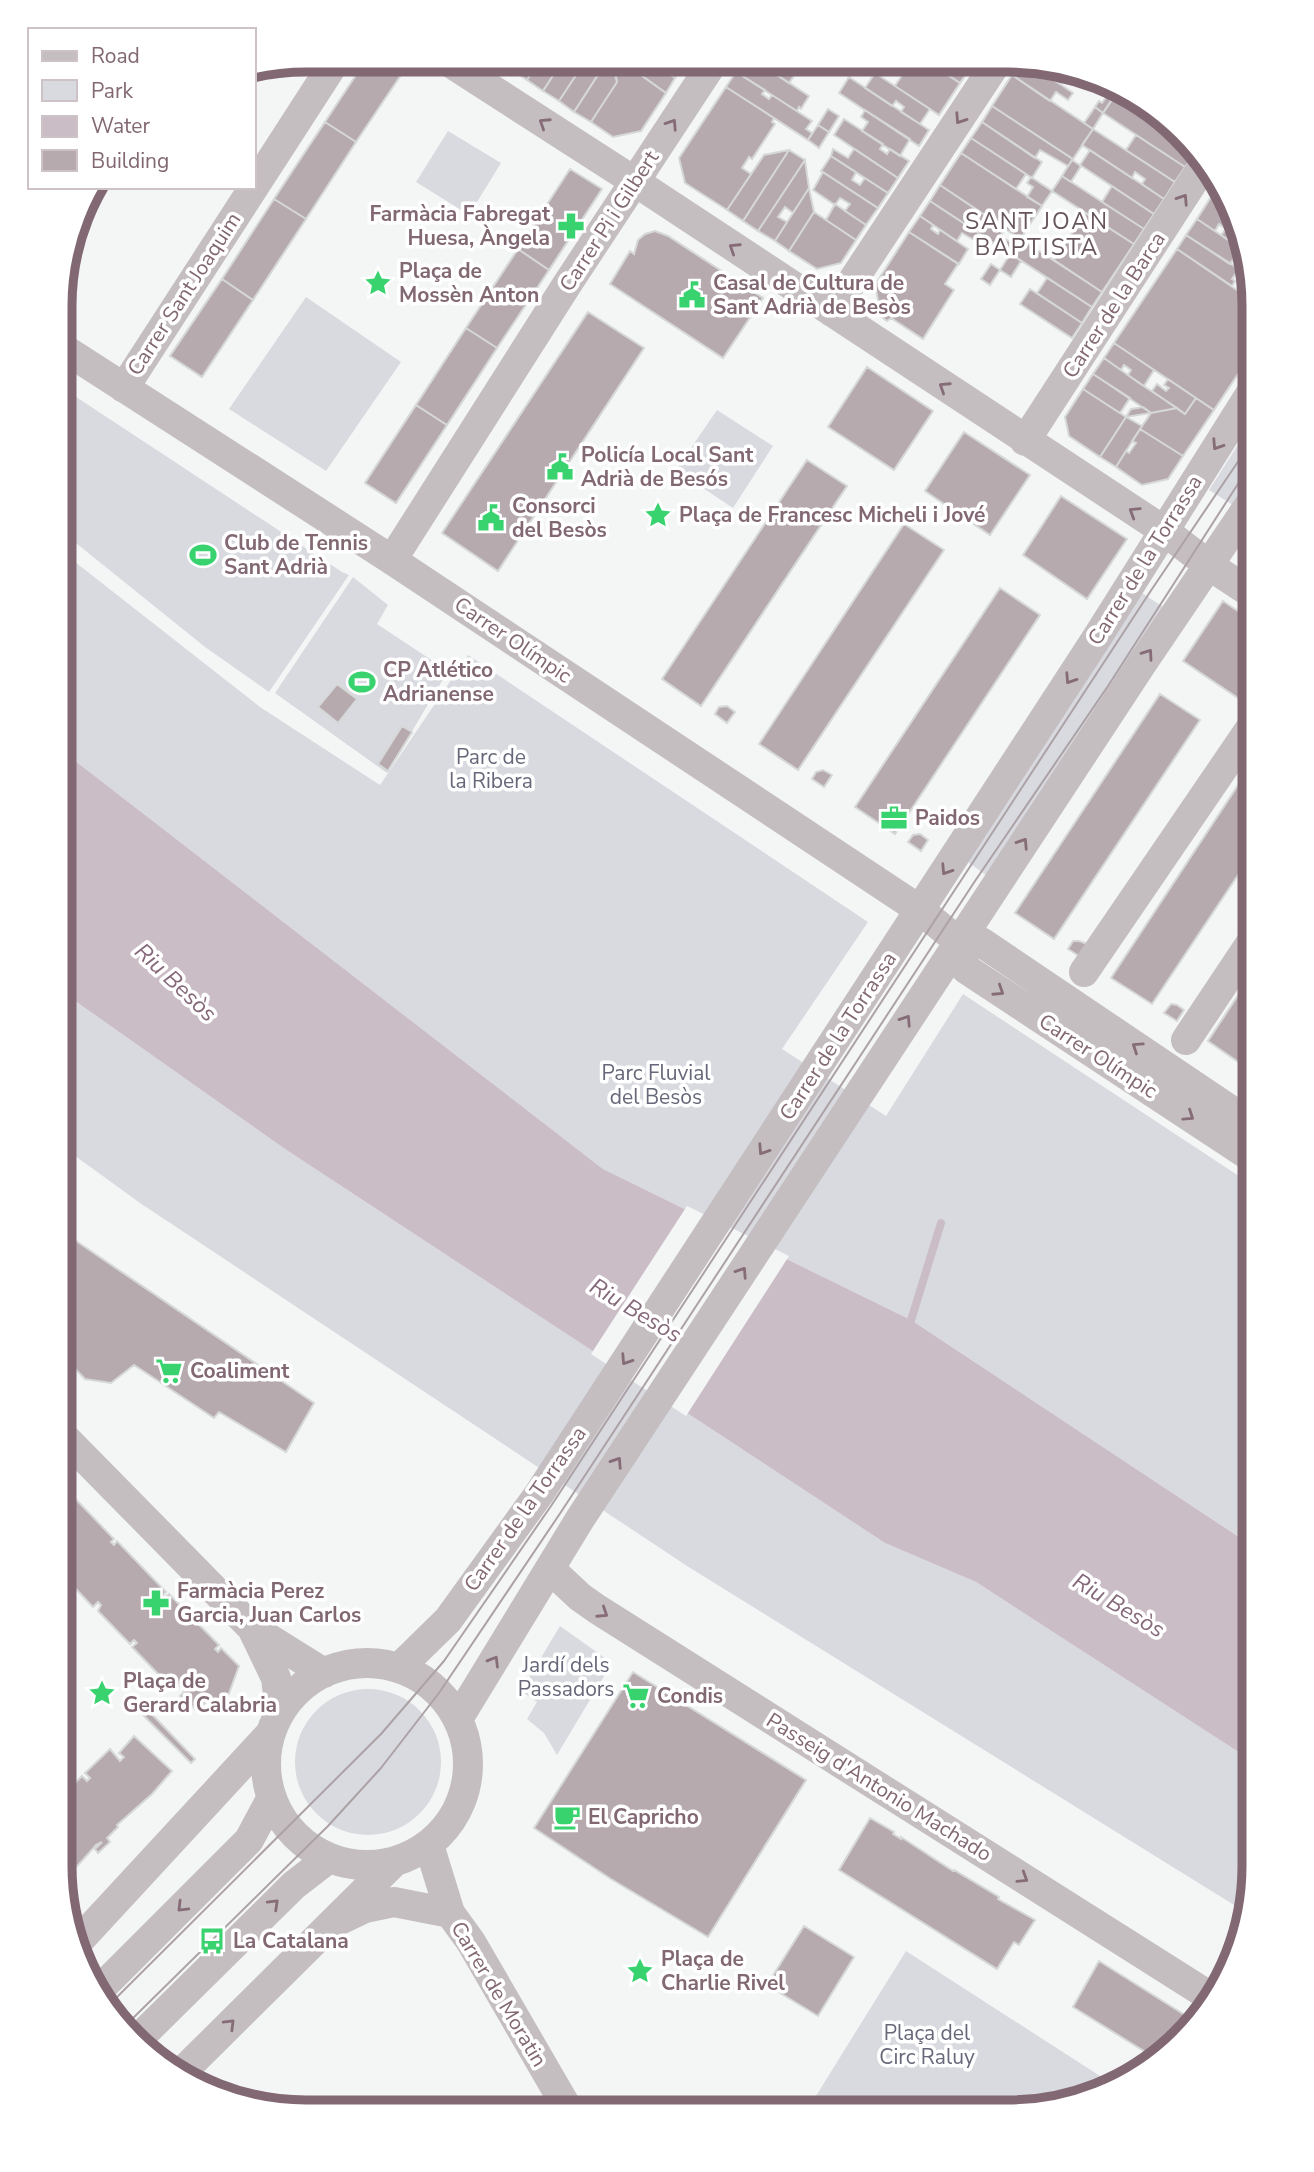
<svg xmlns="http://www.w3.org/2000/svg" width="1314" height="2172" font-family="'Nunito Sans',sans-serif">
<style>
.green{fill:#d8dadf}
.water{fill:#cbbdc6}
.pier{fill:#f4f6f6}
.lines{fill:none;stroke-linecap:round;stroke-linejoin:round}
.stream{stroke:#cbbdc6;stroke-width:8}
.building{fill:#b6aaaf;stroke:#d6d8d8;stroke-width:2}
.minor{stroke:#c5bec1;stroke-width:30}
.tram{stroke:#aca2a6;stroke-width:2}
.oneway{stroke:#856c77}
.labels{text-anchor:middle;stroke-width:7;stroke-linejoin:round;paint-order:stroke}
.poi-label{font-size:21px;font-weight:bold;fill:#826873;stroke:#fff;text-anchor:start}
.street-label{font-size:21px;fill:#826873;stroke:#fff}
.park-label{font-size:21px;fill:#666879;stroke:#fff}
.neighbourhood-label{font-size:23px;letter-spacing:2px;fill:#67555d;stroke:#fff}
.water-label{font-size:23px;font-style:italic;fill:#85697a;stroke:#fff}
.rim{fill:none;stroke:#826873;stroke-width:9}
</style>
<rect width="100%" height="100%" fill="#f4f6f6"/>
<path class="green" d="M448,131L501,163L469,215L416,182Z
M306,297L401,362L326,471L229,409Z
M61,387L342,572L349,575L269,692L205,647L61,531Z
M717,410L773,446L733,508L676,470Z
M1254,420V479L1236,507L1209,490Z
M61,551L260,707L380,785L468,655L868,922L782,1049L886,1116L963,994L1254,1186V1547L911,1320L603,1169L61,750Z
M353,577L388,605L377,624L448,671L387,773L275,693Z
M1142,593L1168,610L990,878L965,860Z
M61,991L285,1149L885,1543L976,1582L1254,1762V1883L1247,1913L687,1566L140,1203L60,1145Z
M560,1626L612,1663L557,1755L544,1733L527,1719L537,1702L521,1691Z
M295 1762a73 73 0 1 1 146 0a73 73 0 1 1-146 0Z
M906,1951L1114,2085L1102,2094L1009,2112H806Z"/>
<path class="water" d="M61,750L603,1169L911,1320L1254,1547V1762L976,1582L885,1543L285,1149L61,991Z"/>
<path class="pier" d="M687,1206L789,1256L686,1416L591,1354Z"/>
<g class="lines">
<path class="stream" d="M908,1330L941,1223"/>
</g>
<path class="building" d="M366,60H404L409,63L356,142L325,122Z
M517,60H539L527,80L511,69Z
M539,60H563L543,91L527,80Z
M563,60H586L559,101L543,91Z
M586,60H599L605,64L574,112L559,101Z
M613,60H620L666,93L641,131L613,137L591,122L617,82Z
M620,60L651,61L675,78L666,93Z
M651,61H685L686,62L675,78Z
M743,61H756L809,96L801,109L799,107L797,111L736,72Z
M756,61H790L800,67L789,83Z
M919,61H927L960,83L939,115L895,86L906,69L915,74L917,70L915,68Z
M962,61L971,67L960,83L927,61Z
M1021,62H1026L1036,68L1033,72L1044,79L1047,75L1073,93L1068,100L1056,92L1050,101L1012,75Z
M1026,62H1041L1060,70L1058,74L1064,78L1060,84Z
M603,67L615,75L617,82L591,122L574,112Z
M736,72L765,90L762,94L769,99L772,95L812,121L806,129L812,133L808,140L726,87Z
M875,73L930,109L920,124L901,112L904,107L896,101L892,106L865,88Z
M1012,75L1093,129L1073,159L992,106Z
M849,77L929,130L919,146L839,93Z
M726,87L774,118L772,122L775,124L752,159L749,157L742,168L751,174L727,210L685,183L679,158Z
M1109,93L1114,97L1103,113L1095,107L1099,101L1102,103Z
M1116,93L1158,111L1193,156L1185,167L1103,113Z
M992,106L1073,159L1068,166L1040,150L1035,158L982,122Z
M1095,107L1103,113L1093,129L1084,123Z
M828,109L839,116L829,132L818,125Z
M865,110L910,139L900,156L862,131L868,122L861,117Z
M844,119L883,144L880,149L887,154L890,149L909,161L898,178L834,135Z
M325,122L356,142L306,219L274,199Z
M982,122L1042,162L1032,178L971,138Z
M818,125L829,132L819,148L808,140Z
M1093,129L1175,182L1164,199L1142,184L1145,179L1135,172L1132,178L1082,145Z
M1136,135L1185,167L1175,182L1126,150Z
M971,138L1026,174L1016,189L961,153Z
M833,149L848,158L854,149L898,178L888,193L831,156Z
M789,150L805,160L758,231L743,221Z
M789,150L743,221L727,210L764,155Z
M1090,150L1164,199L1154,214L1080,165Z
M961,153L1042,206L1020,239L940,185Z
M831,156L856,172L852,180L860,185L865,178L888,193L878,208L821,171Z
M805,160L809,188L793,213L785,207L778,217L787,222L775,241L758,231Z
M1072,160L1081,166L1071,182L1062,176Z
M570,169L602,189L549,270L518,249Z
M823,172L878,208L866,225L845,211L850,204L840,198L835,205L813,190Z
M1062,176L1144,229L1134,244L1052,191Z
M1031,177L1052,191L1042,206L1027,197L1033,187L1027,183Z
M940,185L1006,229L1000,236L1016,245L1010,254L930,201Z
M1112,186L1154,214L1144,229L1102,202Z
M809,188L814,212L789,251L775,241Z
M1217,189L1236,212V213L1211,197Z
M1211,197L1236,213L1241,240L1238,246L1221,235L1226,229L1219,224L1215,231L1197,219Z
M274,199L306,219L253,300L222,279Z
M930,201L979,233L974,240L962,233L957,241L920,216Z
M835,204L866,225L856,240L826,220Z
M814,212L856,240L841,263L817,269L789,251Z
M1085,213L1134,244L1102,292L1054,260Z
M920,216L933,225L931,229L938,234L940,230L968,249L959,264L909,232Z
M1197,219L1240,248L1230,264L1186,235Z
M655,231L668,236L763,298L723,358L610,284L630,251L634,254L638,240L645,234Z
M909,232L958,264L945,284L954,290L923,339L891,318L887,321L875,312L878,308L880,310L875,285Z
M1186,235L1239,269L1232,279L1235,281L1232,286L1177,249Z
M1024,241L1102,292L1092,307L1014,256Z
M518,249L549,270L497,348L466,328Z
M1177,249L1253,301L1254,350L1214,410L1114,343Z
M1010,254L1021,261L1011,277L1000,270Z
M991,264L1000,270L990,285L981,279Z
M1047,278L1092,307L1082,323L1037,293Z
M222,279L253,300L202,377L170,356Z
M1030,289L1082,323L1072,338L1020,304Z
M588,312L644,348L498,571L442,533Z
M466,328L497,348L447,425L416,405Z
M1114,343L1154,370L1144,386L1128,375L1131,370L1124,365L1121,370L1104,358Z
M1104,358L1139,383L1177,408L1151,413L1105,382L1093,374Z
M867,367L933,411L894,470L828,427Z
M1093,374L1130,398L1120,413L1083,389Z
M1168,379L1196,398L1185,414L1152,391L1157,384L1166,391L1169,388L1164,385Z
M1083,389L1126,417L1100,457L1069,436L1065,417Z
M1196,398L1214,410L1183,456L1140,429L1151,413L1177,408L1185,414Z
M416,405L447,425L396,503L365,483Z
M1143,407L1151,413L1126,417L1131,409Z
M1126,417L1142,426L1116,467L1100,457Z
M1140,429L1183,456L1168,479L1142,485L1116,467L1126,451L1129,453L1136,443L1132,441Z
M964,432L1030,475L990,535L925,491Z
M807,460L847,486L701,706L662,679Z
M1061,496L1127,539L1087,599L1023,555Z
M904,524L944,550L798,770L759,744Z
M1000,588L1040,615L895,834L855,807Z
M1223,601L1254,622V693L1247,704L1183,661Z
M337,684L357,699L338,723L318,707Z
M1160,694L1200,720L1054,939L1015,913Z
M727,706L735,712L727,723L715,714L719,707Z
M402,726L412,732L388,771L378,764Z
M1254,761V851L1152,1004L1111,978Z
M823,770L832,775L824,787L812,779L816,772Z
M920,834L928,840L921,851L908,842L913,835Z
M1073,941H1079L1087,944L1079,956L1068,949Z
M1254,971V1057L1247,1068L1208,1041Z
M1171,1004L1177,1005L1184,1010L1177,1021L1164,1013Z
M60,1230L314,1403L286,1452L219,1412L214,1418L134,1365L111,1383L85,1379L60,1353Z
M64,1487L114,1539L111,1542L114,1545L117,1541L166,1592L163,1595L165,1598L169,1594L219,1645L215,1649L218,1652L221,1648L239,1666L224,1707L208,1701L196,1710L180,1696L185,1691L170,1676L165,1681L132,1647L137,1643L134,1640L130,1644L98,1611L101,1605L98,1602L93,1607L60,1572L65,1568L62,1565L60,1568V1490Z
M633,1672L806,1780L708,1937L611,1879L534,1828Z
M141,1703L195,1759L191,1763L136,1708Z
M134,1736L172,1771L152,1794L117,1825L118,1827L107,1838L110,1842L98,1853L95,1849L102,1842L96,1845L63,1882L60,1866V1798L82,1776L87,1781L90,1778L85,1773L110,1749L120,1761L124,1757L119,1753Z
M870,1818L894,1832L893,1834L901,1839V1837L953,1871L954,1870L999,1897L998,1899L1035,1920L1019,1945L1014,1942L997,1969L839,1870Z
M804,1926L854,1957L818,2016L767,1985Z
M1099,1961L1196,2022L1152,2056L1073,2007Z"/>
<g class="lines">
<path class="minor" d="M446,60L634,181L1163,530L1210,566L1254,595
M832,312L997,62
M61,347L392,560L920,910L958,941L966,969L1254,1159
M124,388L336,60
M1025,441L1202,168
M392,560L566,286L714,61
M958,941L981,942L1254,1126
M1084,972L1254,723
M1186,1040L1254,938
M60,1433L252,1628L324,1673
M550,1569L580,1597L597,1609L1214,1999
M252,1628L276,1678L280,1712
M266 1764a101 101 0 1 1 202 0a101 101 0 1 1-202 0Z
M399,1668L448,1620L539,1494L1098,636L1254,388
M458,1719L580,1519L1141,665L1254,498
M429,1845L450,1913L471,1942L569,2111
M342,1919L365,1908L394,1902L450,1913
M75,1945L270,1734
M100,1989L249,1840L271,1799
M138,2039L294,1885L329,1858
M182,2072L394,1862"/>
<path class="tram" d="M111,2003L381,1734L444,1661L551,1506L1152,589L1254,438
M127,2024L328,1826L381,1768L439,1693L561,1512L975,881L1108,686L1254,459"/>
</g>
<defs><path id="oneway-chevron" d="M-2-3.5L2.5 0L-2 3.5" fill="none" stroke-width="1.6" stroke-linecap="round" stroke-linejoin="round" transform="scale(1.75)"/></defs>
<g class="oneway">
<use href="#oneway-chevron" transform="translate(960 119) rotate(123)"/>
<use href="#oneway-chevron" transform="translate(544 123) rotate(-147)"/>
<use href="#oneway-chevron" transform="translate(672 124) rotate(-57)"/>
<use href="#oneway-chevron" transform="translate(1183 199) rotate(-57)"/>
<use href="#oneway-chevron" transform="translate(734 248) rotate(-147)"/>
<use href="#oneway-chevron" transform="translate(944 387) rotate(-147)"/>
<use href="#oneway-chevron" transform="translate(1217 445) rotate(123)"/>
<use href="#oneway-chevron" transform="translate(1134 512) rotate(-148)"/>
<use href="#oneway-chevron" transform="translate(1148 654) rotate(-55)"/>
<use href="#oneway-chevron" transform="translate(1070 679) rotate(123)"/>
<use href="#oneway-chevron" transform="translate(1023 843) rotate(-57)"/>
<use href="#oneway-chevron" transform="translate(946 870) rotate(123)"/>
<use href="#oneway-chevron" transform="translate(999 991) rotate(33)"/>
<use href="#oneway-chevron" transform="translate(906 1020) rotate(-57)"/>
<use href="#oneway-chevron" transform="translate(1137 1047) rotate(-146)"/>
<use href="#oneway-chevron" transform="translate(1189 1116) rotate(34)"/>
<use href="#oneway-chevron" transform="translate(763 1150) rotate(123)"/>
<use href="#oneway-chevron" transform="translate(742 1272) rotate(-57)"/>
<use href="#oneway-chevron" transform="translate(626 1360) rotate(123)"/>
<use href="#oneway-chevron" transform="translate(617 1462) rotate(-57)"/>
<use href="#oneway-chevron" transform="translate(603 1613) rotate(33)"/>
<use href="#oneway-chevron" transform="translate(494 1661) rotate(-59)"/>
<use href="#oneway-chevron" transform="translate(1023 1878) rotate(32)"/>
<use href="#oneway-chevron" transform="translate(274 1904) rotate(-44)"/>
<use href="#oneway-chevron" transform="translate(182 1907) rotate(135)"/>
<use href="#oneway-chevron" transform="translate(230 2024) rotate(-45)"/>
</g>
<defs>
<g id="pharmacy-bare" transform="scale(2.1)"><path d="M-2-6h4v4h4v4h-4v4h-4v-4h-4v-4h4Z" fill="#38d26e" stroke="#fff" stroke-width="2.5" paint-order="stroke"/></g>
<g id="sight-bare" transform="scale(2.1)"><path d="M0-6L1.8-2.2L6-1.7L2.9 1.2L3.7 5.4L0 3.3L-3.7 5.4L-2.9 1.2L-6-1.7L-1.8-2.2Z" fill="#38d26e" stroke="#fff" stroke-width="2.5" paint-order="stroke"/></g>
<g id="civic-bare" transform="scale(2.1)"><path d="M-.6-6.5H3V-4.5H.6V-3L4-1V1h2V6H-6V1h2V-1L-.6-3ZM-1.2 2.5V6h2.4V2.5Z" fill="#38d26e" stroke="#fff" stroke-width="2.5" paint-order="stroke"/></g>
<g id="stadium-bare" transform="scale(2.1)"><path d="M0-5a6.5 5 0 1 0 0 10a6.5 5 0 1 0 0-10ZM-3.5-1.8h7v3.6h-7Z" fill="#38d26e" stroke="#fff" stroke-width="2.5" paint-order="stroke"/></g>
<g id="office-bare" transform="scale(2.1)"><path d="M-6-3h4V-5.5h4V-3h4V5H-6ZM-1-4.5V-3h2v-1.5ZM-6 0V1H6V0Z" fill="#38d26e" stroke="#fff" stroke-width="2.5" paint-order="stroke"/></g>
<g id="supermarket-bare" transform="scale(2.1)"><path d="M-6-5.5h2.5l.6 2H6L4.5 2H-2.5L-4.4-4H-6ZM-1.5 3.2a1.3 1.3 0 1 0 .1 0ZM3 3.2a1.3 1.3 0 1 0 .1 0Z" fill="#38d26e" stroke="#fff" stroke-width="2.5" paint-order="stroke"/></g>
<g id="cafe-bare" transform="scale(2.1)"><path d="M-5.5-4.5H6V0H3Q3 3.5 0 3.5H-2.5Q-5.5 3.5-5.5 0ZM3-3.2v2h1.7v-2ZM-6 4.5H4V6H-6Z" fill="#38d26e" stroke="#fff" stroke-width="2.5" paint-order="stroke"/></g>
<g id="bus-bare" transform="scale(2.1)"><path d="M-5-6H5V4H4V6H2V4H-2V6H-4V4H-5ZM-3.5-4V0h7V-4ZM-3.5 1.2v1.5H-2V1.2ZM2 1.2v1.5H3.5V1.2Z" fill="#38d26e" stroke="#fff" stroke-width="2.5" paint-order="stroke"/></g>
</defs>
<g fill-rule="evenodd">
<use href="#pharmacy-bare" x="571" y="226"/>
<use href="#sight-bare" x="378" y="283"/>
<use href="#civic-bare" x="692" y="295"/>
<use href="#civic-bare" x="560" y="467"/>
<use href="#sight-bare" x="658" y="515"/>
<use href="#civic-bare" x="491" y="518"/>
<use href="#stadium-bare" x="203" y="555"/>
<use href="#stadium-bare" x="362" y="682"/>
<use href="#office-bare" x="894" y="818"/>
<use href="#supermarket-bare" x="169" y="1371"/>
<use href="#pharmacy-bare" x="156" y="1603"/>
<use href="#sight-bare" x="102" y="1693"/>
<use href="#supermarket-bare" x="636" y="1696"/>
<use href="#cafe-bare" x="567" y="1817"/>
<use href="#bus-bare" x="212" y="1941"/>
<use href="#sight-bare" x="640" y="1971"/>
</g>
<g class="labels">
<g class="poi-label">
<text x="550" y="221" text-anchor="end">Farmàcia Fabregat<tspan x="550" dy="24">Huesa, Àngela</tspan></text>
<text x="399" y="278">Plaça de<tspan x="399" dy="24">Mossèn Anton</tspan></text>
<text x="713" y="290">Casal de Cultura de<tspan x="713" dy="24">Sant Adrià de Besòs</tspan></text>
<text x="581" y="462">Policía Local Sant<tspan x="581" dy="24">Adrià de Besós</tspan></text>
<text x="512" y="513">Consorci<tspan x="512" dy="24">del Besòs</tspan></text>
<text x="679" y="522">Plaça de Francesc Micheli i Jové</text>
<text x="224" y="550">Club de Tennis<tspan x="224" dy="24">Sant Adrià</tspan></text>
<text x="383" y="677">CP Atlético<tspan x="383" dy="24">Adrianense</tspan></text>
<text x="915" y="825">Paidos</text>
<text x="190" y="1378">Coaliment</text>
<text x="177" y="1598">Farmàcia Perez<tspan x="177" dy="24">Garcia, Juan Carlos</tspan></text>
<text x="123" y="1688">Plaça de<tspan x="123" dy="24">Gerard Calabria</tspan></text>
<text x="657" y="1703">Condis</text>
<text x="588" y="1824">El Capricho</text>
<text x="233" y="1948">La Catalana</text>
<text x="661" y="1966">Plaça de<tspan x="661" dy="24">Charlie Rivel</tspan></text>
</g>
<g class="street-label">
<text transform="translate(609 221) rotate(-57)" y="7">Carrer Pi i Gilbert</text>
<text transform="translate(184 294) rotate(-57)" y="7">Carrer Sant Joaquim</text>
<text transform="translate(1114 305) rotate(-57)" y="7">Carrer de la Barca</text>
<text transform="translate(1145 560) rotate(-58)" y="7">Carrer de la Torrassa</text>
<text transform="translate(513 640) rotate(34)" y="7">Carrer Olímpic</text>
<text transform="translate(838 1036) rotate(-57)" y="7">Carrer de la Torrassa</text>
<text transform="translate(1098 1056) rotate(33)" y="7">Carrer Olímpic</text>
<text transform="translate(525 1509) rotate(-55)" y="7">Carrer de la Torrassa</text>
<text transform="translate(879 1787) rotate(32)" y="7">Passeig d'Antonio Machado</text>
<text transform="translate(499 1994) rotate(59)" y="7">Carrer de Moratin</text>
</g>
<g class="park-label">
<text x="491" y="764">Parc de<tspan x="491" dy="24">la Ribera</tspan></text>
<text x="656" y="1080">Parc Fluvial<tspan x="656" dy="24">del Besòs</tspan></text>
<text x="566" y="1672">Jardí dels<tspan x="566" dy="24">Passadors</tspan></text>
<text x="927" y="2040">Plaça del<tspan x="927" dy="24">Circ Raluy</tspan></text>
</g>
<g class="neighbourhood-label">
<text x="1037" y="229">SANT JOAN<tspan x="1037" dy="26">BAPTISTA</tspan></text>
</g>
<g class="water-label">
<text transform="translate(176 982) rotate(43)" y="8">Riu Besòs</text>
<text transform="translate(636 1310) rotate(31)" y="8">Riu Besòs</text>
<text transform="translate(1119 1605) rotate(31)" y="8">Riu Besòs</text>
</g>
</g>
<path d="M0 0H1314V2172H0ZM306 72H1008A234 234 0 0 1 1242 306V1866A234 234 0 0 1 1008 2100H306A234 234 0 0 1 72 1866V306A234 234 0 0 1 306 72Z" fill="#fff" fill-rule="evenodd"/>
<path class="rim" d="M306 72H1008A234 234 0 0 1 1242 306V1866A234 234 0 0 1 1008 2100H306A234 234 0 0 1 72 1866V306A234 234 0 0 1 306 72Z"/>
<rect x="28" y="28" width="228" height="161" fill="#ffffff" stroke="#cdc3c7" stroke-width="2"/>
<rect x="42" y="51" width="35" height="10" fill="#c5bec1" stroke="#cdc3c7" stroke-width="2"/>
<text x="91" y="63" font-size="21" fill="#826873">Road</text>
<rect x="42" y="80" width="35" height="21" fill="#d8dadf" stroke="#cdc3c7" stroke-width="2"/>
<text x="91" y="98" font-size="21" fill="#826873">Park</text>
<rect x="42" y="116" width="35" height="21" fill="#cbbdc6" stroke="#cdc3c7" stroke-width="2"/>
<text x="91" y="133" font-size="21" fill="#826873">Water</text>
<rect x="42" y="150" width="35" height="21" fill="#b6aaaf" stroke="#cdc3c7" stroke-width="2"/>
<text x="91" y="168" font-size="21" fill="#826873">Building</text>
</svg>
